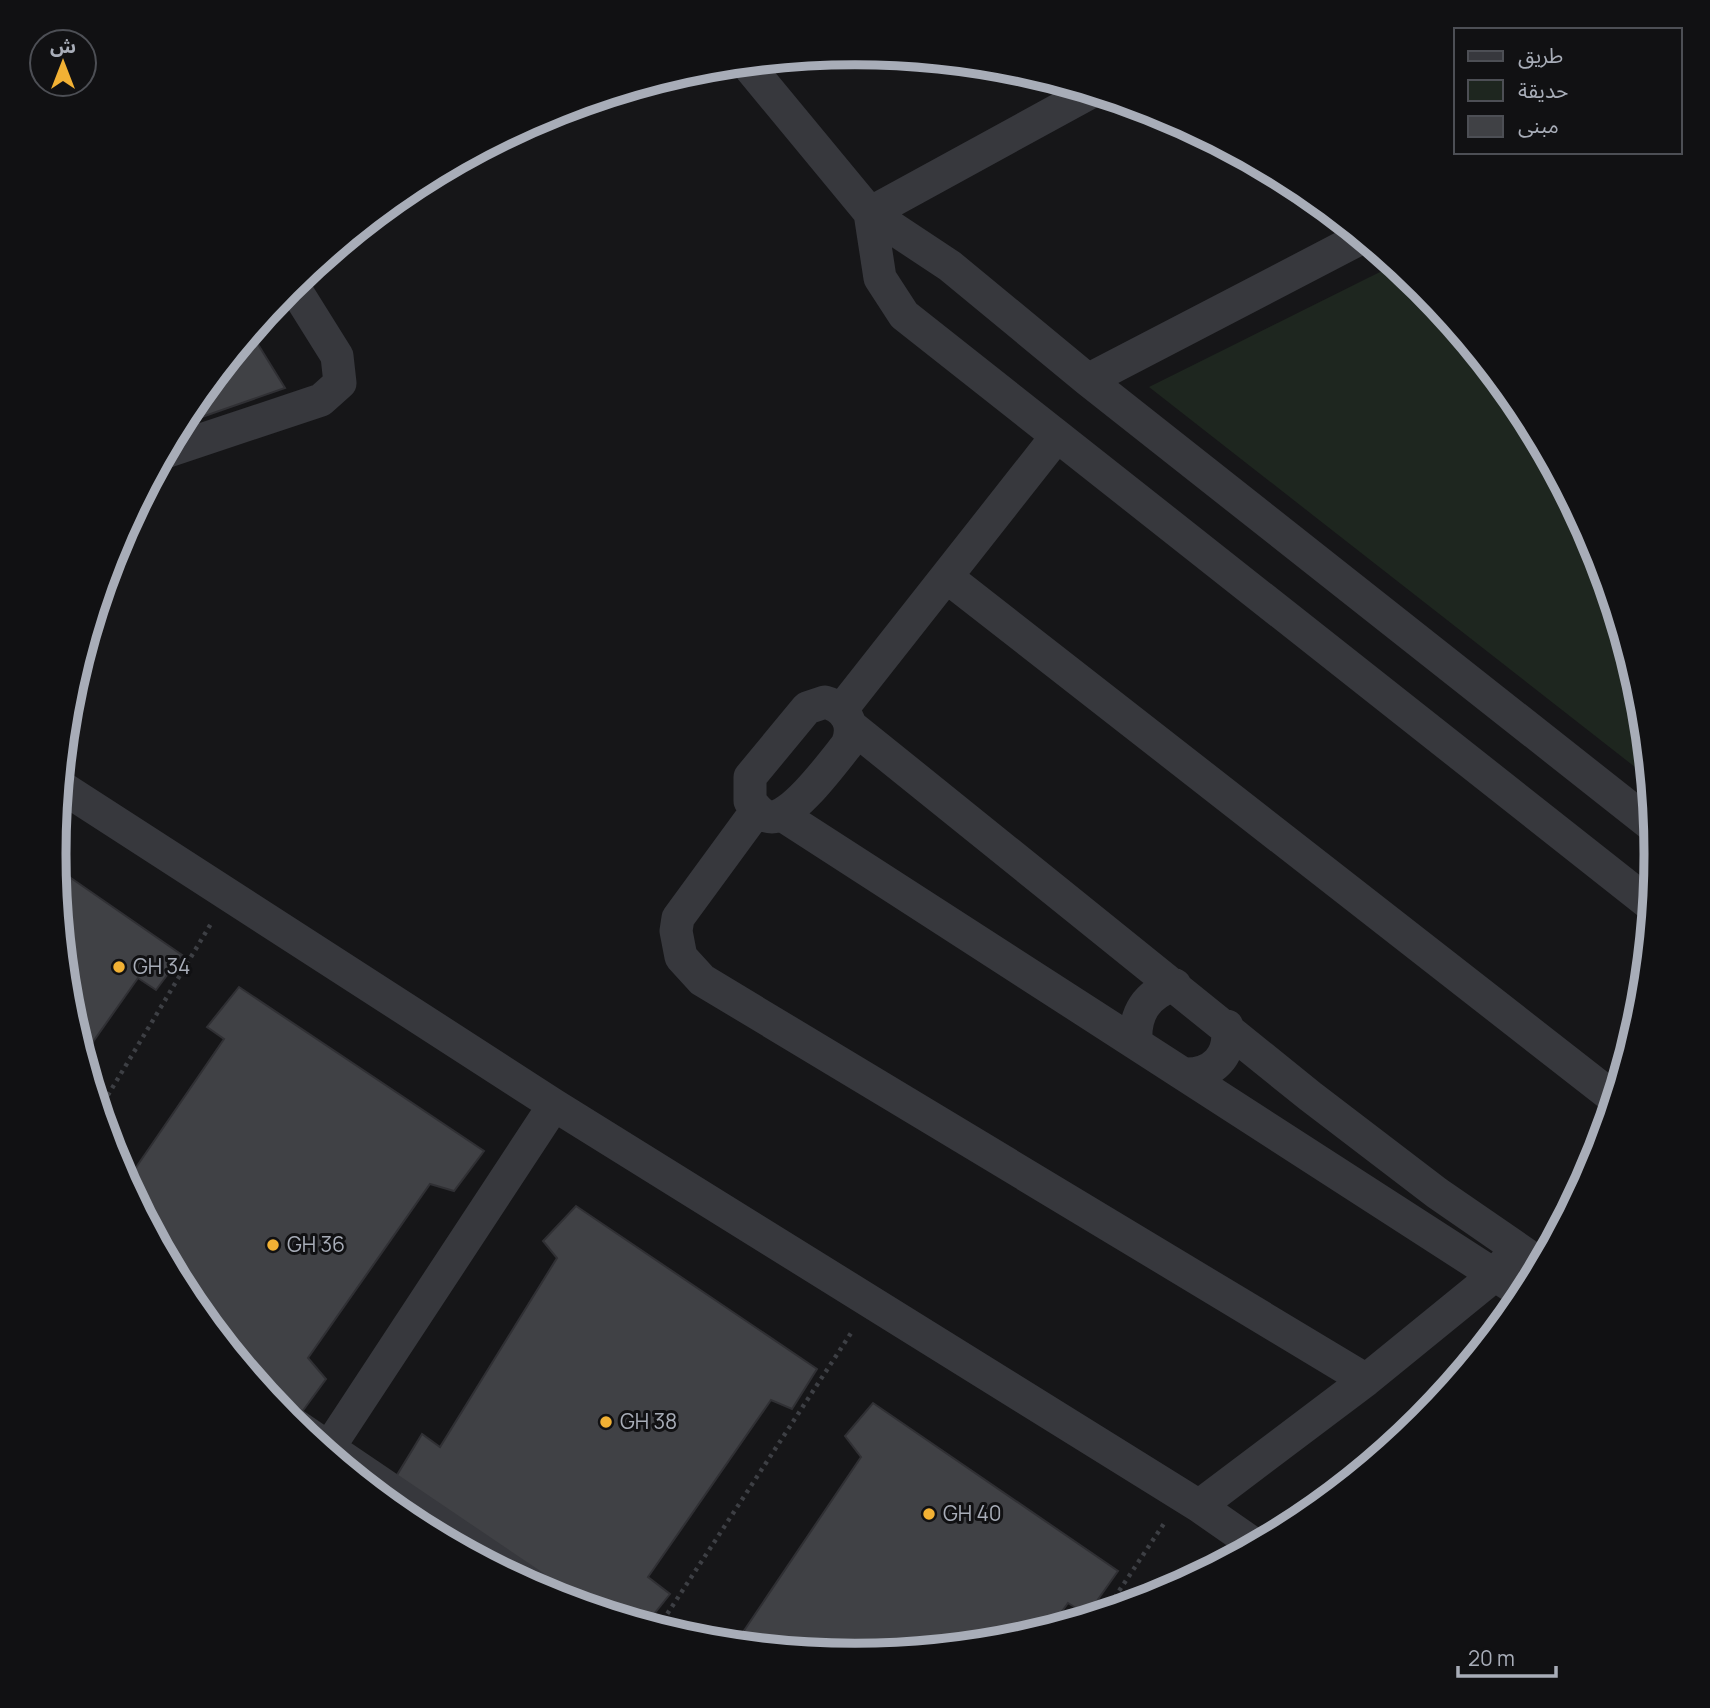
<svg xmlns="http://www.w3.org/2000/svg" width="1710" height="1708" font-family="Manrope,'Noto Sans Arabic',sans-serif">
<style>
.green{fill:#1e261f}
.building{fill:#404145;stroke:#303034;stroke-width:2}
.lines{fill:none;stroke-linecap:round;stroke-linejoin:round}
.path{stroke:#3d3f44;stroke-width:4.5;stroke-dasharray:3.5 5;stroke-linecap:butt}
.minor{stroke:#37383d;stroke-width:33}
.poi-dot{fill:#f2b134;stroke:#111113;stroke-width:2.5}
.labels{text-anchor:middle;stroke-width:6;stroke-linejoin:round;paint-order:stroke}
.poi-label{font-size:21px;fill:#a8adb8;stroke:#111113;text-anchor:start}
.rim{fill:none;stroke:#a8adb8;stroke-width:9}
</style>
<rect width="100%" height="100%" fill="#161618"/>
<path class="green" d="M1394,265L1422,288L1522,409L1596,548L1641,698L1649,778L1149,387Z"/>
<path class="building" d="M251,333L285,388L199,418L192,404Z
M192,404L199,418L180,424L189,408Z
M55,867L182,955L156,990L138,978L83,1056L69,1010Z
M239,987L484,1151L454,1191L430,1184L308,1358L326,1379L299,1416L267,1394L188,1299L126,1182L224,1039L207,1027Z
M576,1206L817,1369L792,1409L771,1400L648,1577L670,1594L646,1624L590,1607L394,1480L422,1434L440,1447L557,1258L543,1241Z
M873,1403L1118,1571L1087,1615L1068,1603L1050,1628L1011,1640L855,1655L707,1641L715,1630L737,1641L861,1457L845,1436Z"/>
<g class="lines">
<path class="path" d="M99,1110L212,922
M1105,1612L1165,1522
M658,1628L853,1330"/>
<path class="minor" d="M746,63L870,213L950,266L1088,380L1654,827
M870,213L880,278L904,315L1651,905
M870,213L1091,92
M1088,380L1361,238
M165,452L321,400L340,383L337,356L292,284
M948,578L1614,1098
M825,702C846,708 856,724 847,745C834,761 793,817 772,817C762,817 756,809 750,801V777L807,708Z
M842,709L1057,436
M851,726L1310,1096L1437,1193L1540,1264
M60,786L554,1105L1199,1506L1255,1545
M757,810L678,918L676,931L681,957L702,980L1366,1380
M782,815L1524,1294
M1136,1043C1134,1014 1146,994 1175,985
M1184,1074C1213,1075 1232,1056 1227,1026
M289,1421L533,1586
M326,1452L554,1105
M1199,1506L1366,1380L1495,1275L1508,1259"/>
</g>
<g class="poi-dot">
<circle cx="119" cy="967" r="7"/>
<circle cx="273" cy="1245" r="7"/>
<circle cx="606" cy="1422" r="7"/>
<circle cx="929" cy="1514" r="7"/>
</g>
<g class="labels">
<g class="poi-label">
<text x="133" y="974">GH 34</text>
<text x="287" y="1252">GH 36</text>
<text x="620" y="1429">GH 38</text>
<text x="943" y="1521">GH 40</text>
</g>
</g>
<path d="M0 0H1710V1708H0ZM66 854a789 789 0 1 1 1578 0a789 789 0 1 1-1578 0Z" fill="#111113" fill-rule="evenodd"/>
<path class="rim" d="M66 854a789 789 0 1 1 1578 0a789 789 0 1 1-1578 0Z"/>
<rect x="1454" y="28" width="228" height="126" fill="#111113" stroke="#4d4f55" stroke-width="2"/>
<rect x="1468" y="51" width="35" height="10" fill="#37383d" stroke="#4d4f55" stroke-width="2"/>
<text x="1518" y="63" font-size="21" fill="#a8adb8">طريق</text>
<rect x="1468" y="80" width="35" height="21" fill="#1e261f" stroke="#4d4f55" stroke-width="2"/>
<text x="1518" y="98" font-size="21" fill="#a8adb8">حديقة</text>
<rect x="1468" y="116" width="35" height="21" fill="#404145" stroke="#4d4f55" stroke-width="2"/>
<text x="1518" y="133" font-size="21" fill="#a8adb8">مبنى</text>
<g transform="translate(63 63)"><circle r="33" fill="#111113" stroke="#4d4f55" stroke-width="2"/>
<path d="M0-5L12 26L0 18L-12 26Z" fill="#f2b134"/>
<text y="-10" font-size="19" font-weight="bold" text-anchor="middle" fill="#a8adb8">ش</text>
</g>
<path d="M1458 1666v10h98v-10" fill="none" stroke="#a8adb8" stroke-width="3.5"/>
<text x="1468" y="1666" font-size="21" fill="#a8adb8" stroke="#111113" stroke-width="5" paint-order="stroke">20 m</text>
</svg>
